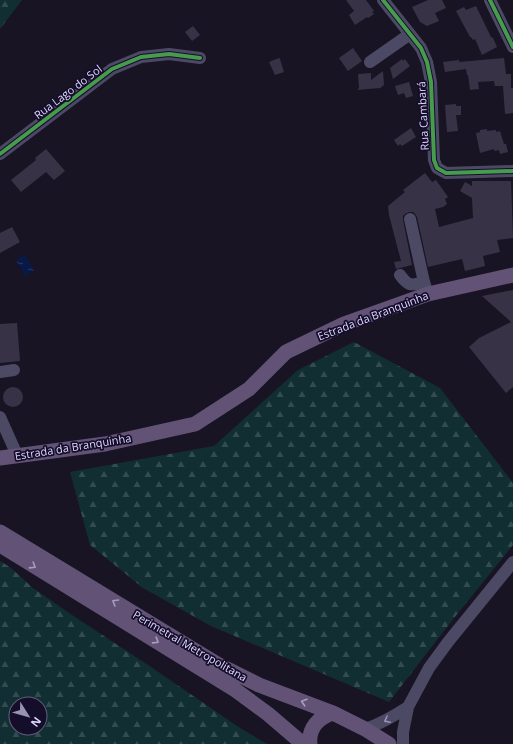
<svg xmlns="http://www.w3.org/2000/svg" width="513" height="744" font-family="'Open Sans',sans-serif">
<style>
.forest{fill:url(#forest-firs);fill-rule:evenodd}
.water{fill:url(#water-ripples)}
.building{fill:#383246}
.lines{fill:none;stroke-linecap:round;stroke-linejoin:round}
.minor{stroke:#4c4965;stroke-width:12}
.major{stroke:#625376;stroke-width:15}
.cycleway-casing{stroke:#150e2a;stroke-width:6}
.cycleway{stroke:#469c4c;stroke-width:4}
.oneway{stroke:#a79cc1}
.oneway2{stroke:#9690b2}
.labels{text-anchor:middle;stroke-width:3.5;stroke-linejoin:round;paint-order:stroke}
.street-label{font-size:11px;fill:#dfd7ff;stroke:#150e2a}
</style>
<defs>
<pattern id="forest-firs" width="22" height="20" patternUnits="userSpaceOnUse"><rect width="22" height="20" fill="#112f33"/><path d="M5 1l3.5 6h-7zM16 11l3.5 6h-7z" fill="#334c52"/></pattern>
<pattern id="water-ripples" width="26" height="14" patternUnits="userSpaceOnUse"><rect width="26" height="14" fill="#081948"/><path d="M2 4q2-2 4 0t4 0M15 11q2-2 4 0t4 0" fill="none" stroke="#2c3a63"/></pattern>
</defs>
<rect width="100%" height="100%" fill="#181424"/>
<path class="forest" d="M0,0H22L0,29Z
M354,342L440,388L513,483V545L454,618L389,702L211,626L143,588L90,545L70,472L214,446L298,370Z
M0,561L10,567L33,588L69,613L151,667L237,726L267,744H0ZM16,704H40V728H16Z"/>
<path class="water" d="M25,255L34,270L25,276L16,260Z"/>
<path class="building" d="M346,0H366L374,11L372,12L374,14L368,18L367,17L355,25L349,15L354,11Z
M428,0H442L446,8L435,13L439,21L427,26L420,22L412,7Z
M476,6L491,37L493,38L497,47L482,55L475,39L473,40L471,37H470L456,11L464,7L466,10Z
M193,26L200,35L192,41L185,32Z
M353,48L362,61L348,71L339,58Z
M279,58L280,59L284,72L275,75L269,62Z
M504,58L506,74H511V88H513V113L505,114L503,86H495L494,81L478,82L479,89L470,90L468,75H467L466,69L445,72L443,62L459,60V62Z
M402,59L403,61L405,59L410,66L393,79L390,68Z
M383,71L384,85L380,88L357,90L359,88L358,74L371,73V80Z
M409,82L413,96L406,98L404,93L398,95L395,86Z
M456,104V106H461V115H456L458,131L447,132L445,105Z
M411,128L416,137L402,146L400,144L398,146L394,140Z
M487,129V131L496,130V132L500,131L504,144H506L508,152L500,154L499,150L494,151V149L480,153L476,133L480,132V130Z
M46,149L65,171L54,180L46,172L21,192L11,180L36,160L35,158Z
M425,173L432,182L436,180L448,197L445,199L447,204L443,207L435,209L439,227L473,218L472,198L460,191L465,182L472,186V181H511L513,238L497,240L500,252L483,256L485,266L465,271L462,259L428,267L417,217L415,214L413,212H409L405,214L403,216V220L412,265L396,269L394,262L401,261L389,215L388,206L405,192L403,190Z
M12,227L20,242L0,253V233Z
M513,290V387L506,393L469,347L479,338L511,322L482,296Z
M17,323L20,361L0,363V324Z
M3 397a10 10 0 1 1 20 0a10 10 0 1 1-20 0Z"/>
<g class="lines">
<path class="minor" d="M383,0L421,48L427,62L431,82L434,160L437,168L446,173L513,171
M490,0L513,47
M370,62L410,34
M0,154L112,69L141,57L169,54L200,58
M410,219L424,282L428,294
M400,275C408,286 411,286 424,282
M0,372L14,370
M0,417L17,455
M365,729C381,724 394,716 408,707
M403,744V732L408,707L429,668L448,642L513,562"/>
<path class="major" d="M0,458L105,444L195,424L249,389L286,352L344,324L428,294L513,275
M0,532L217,664L259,685L333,713L365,729L389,744
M0,545L234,689L268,714L303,744
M310,744C308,728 319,717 333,713"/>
<g class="cycleway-casing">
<path id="cycleway" d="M383,0L421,48L427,62L431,82L434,160L437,168L446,173L513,171
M490,0L513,47
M0,154L112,69L141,57L169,54L200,58"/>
</g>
<use href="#cycleway" class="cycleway"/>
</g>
<defs><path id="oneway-chevron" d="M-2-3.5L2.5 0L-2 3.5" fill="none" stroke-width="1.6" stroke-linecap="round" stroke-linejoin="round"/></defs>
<g class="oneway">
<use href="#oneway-chevron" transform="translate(33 566) rotate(32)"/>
<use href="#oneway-chevron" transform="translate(115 602) rotate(-149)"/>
<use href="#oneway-chevron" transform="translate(156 641) rotate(32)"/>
<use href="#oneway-chevron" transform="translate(304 702) rotate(-162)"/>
</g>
<use class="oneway2" href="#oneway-chevron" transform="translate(387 720) rotate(153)"/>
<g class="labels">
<g class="street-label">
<text transform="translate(68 92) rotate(-37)" y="4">Rua Lago do Sol</text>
<text transform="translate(423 116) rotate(-93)" y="4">Rua Cambará</text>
<text transform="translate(373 316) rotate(-21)" y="4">Estrada da Branquinha</text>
<text transform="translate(73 447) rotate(-9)" y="4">Estrada da Branquinha</text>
<text transform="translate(190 646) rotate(30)" y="4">Perimetral Metropolitana</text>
</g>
</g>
<g transform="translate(28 716) rotate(127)"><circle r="19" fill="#150e2a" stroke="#665e7f"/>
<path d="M0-3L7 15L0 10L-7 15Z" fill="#9993b2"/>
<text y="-6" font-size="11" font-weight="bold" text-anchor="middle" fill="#dfd7ff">N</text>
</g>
</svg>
